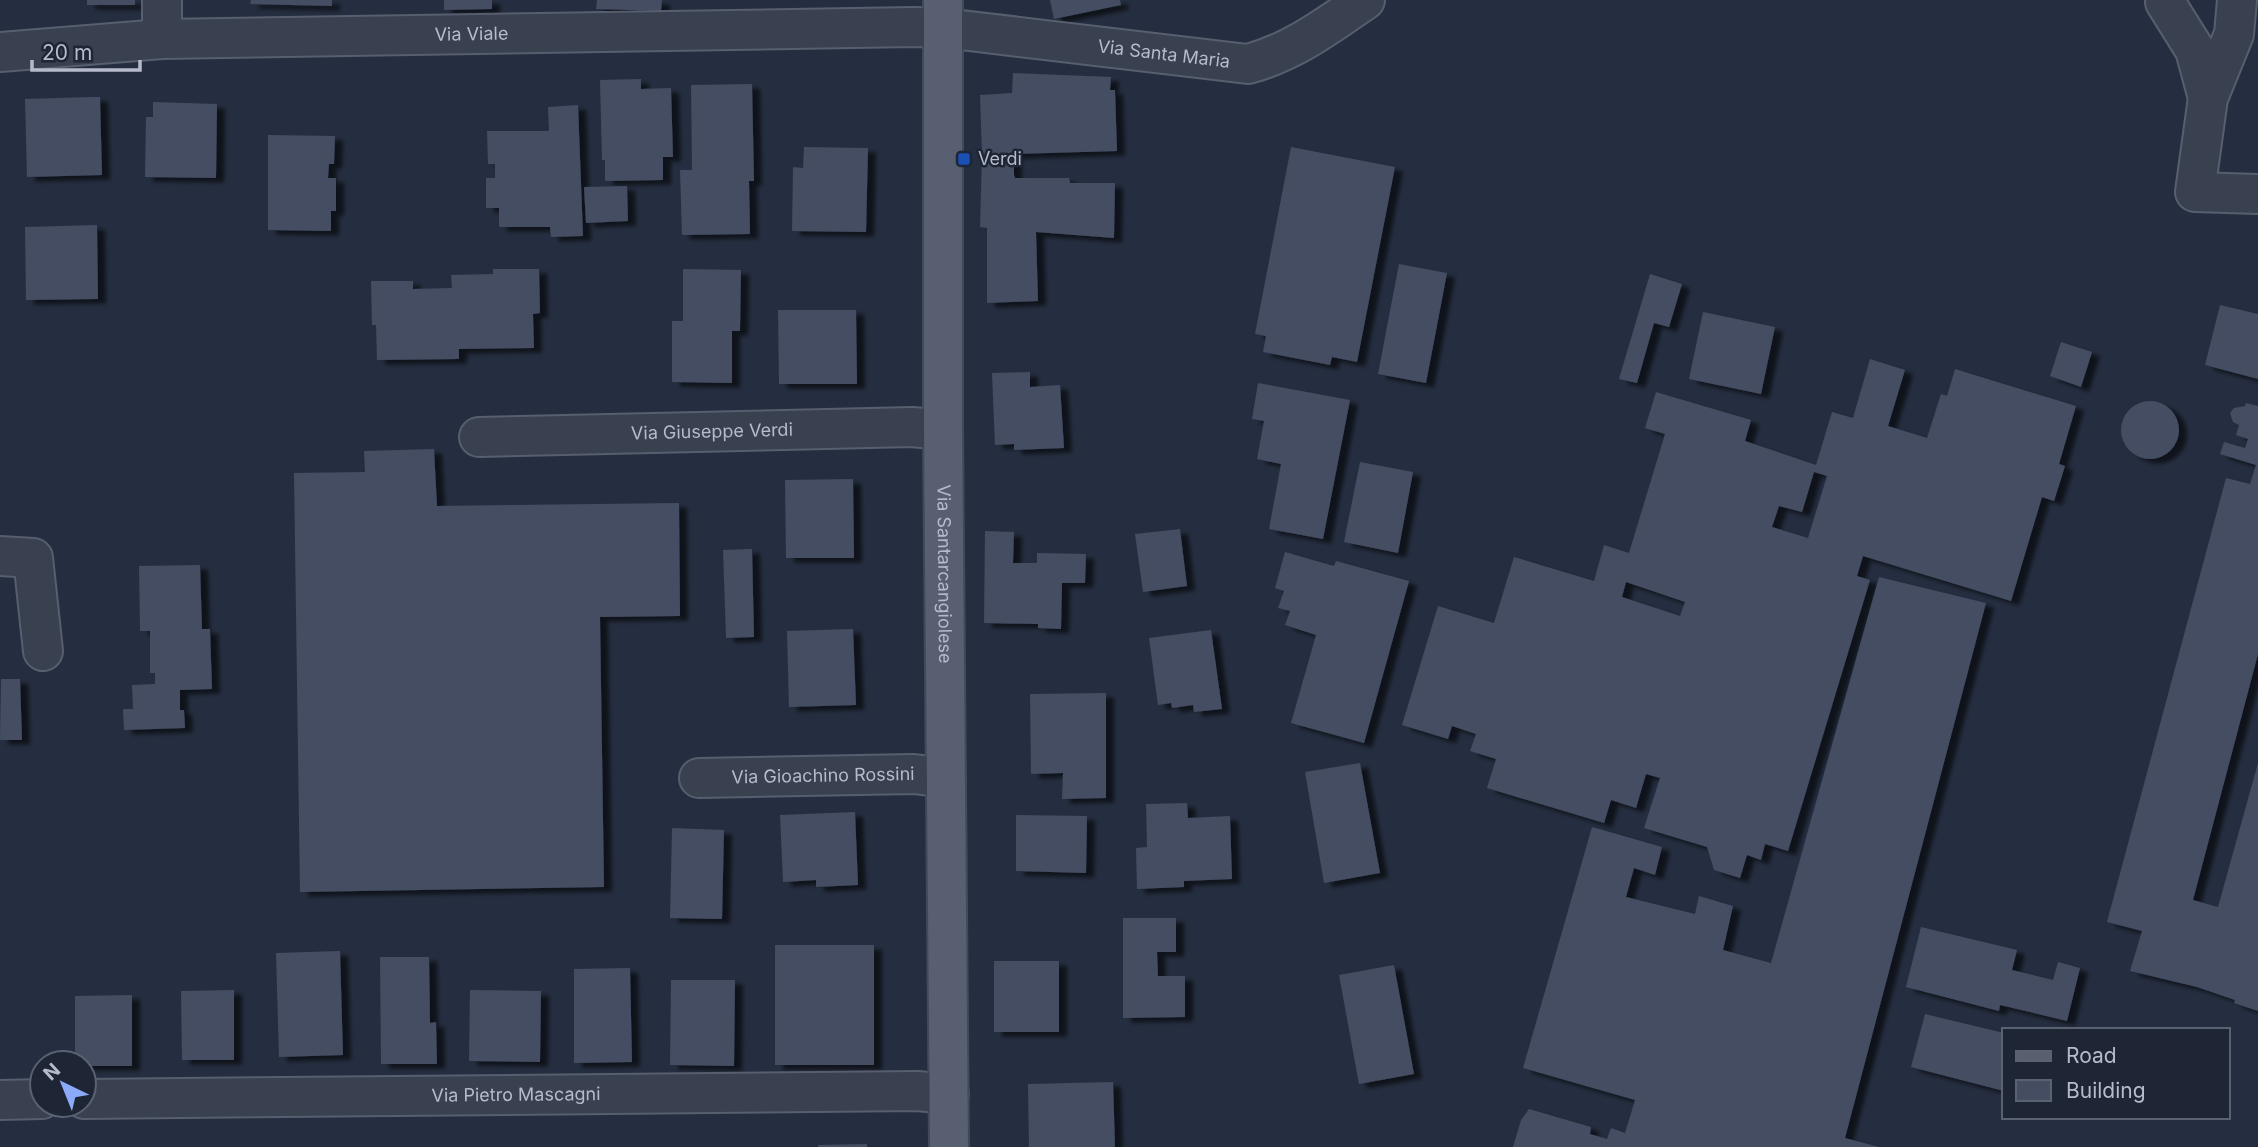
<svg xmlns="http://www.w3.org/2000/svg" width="2258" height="1147" font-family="Inter,sans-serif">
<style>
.building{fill:#444d62;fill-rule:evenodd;filter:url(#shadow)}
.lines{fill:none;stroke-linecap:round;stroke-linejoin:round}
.minor-casing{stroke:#575e6e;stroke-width:42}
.major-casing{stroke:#424959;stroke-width:42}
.minor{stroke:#394050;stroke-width:38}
.major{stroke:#575f70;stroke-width:38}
.transit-dot{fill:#1a4fb4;stroke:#1e2535;stroke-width:2.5}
.labels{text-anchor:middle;stroke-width:5;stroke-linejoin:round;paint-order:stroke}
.street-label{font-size:18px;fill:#b5bbcb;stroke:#1e2535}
.poi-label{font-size:18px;fill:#b5bbcb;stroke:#1e2535;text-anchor:start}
</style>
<defs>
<filter id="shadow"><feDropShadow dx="8" dy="4.5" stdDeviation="2" flood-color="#0009"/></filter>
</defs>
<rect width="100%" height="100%" fill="#252e40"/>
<path class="building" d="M87,0H135V5H87Z
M251,0H332V6L250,4Z
M444,0H492V9L444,10Z
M597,0H662L661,11L596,9Z
M1050,0H1120L1121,5L1054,19Z
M1013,73L1111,77L1110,90H1115L1117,151L1014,154V175L1015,178H1069L1070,183H1115L1114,238L1036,232L1038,301L987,303V228L980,227L982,155L980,95L1012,93Z
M641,79V89L671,88L673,157H663V180L605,181V160H602L600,80Z
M752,84L754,181H749L750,234L682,235L680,170H692L691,85Z
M91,97H100L102,175L27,177L25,99Z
M153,102L217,104L216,178L145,177L146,117H153Z
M578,105L583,236L551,237L550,227H499V208H486V178H495V164H488L487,131H549L548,107Z
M268,135L335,136L334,164H329L328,178H336V211H331V231L268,230Z
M804,147L868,148L866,232L792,231L793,167L803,168Z
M1291,147L1395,167L1357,362L1332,357L1330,365L1263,352L1266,336L1255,334Z
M627,186L628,221L586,223L584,187Z
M97,225L98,299L26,300L25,227Z
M1399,264L1447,273L1426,383L1378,374Z
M493,269H539L540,313L533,314L534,348L459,349V359L377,360L376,325H372L371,281H413V289L452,288L451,275L493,274Z
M683,269L741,270L740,331H732V383L672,382V321H683Z
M1650,274L1682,284L1669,327L1654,323L1637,383L1619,379Z
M2220,305L2258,314V379L2205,365Z
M778,310H856L857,384H779Z
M1703,312L1775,327L1761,394L1689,379Z
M2061,342L2092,352L2081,387L2050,376Z
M1870,359L1905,370L1888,426L1927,438L1941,394L1947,396L1955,369L2076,406L2059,464L2065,466L2054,501L2042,497L2011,601L1863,556L1857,576L1870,580L1788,851L1765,844L1761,860L1747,855L1740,878L1714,870L1707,847L1644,828L1660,778L1646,774L1636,808L1611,800L1604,823L1487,788L1496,759L1470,751L1476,734L1452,726L1448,739L1402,725L1438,606L1494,623L1514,557L1594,581L1604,545L1629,553L1665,434L1645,428L1656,392L1751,420L1745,441L1816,465L1832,412L1853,418ZM1814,472L1827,476L1808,538L1772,527L1779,506L1802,512ZM1626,582L1685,602L1680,616L1622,597Z
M1030,372V387L1060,385L1064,448L1014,450V444L995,445L992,373Z
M1258,383L1350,400L1323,539L1269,529L1281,464L1257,459L1264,421L1252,419Z
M2121 430a29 29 0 1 1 58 0a29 29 0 1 1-58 0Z
M2246,403L2258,406V654L2193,900L2218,907L2258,763V1011L2234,1003L2235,1000L2197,987L2130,971L2142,931L2107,922L2226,478L2250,484L2256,465L2220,454L2224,442L2245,448L2248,439L2236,435L2239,425L2233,422L2230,413L2234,408L2245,406Z
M434,449L437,506L679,503L680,616L600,617L604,887L300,892L294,473L365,472L364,451Z
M1360,462L1413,472L1398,553L1344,542Z
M853,479L854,558H786L785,480Z
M1180,529L1187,586L1143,592L1135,534Z
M985,531L1014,532L1013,563H1037V553L1086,554L1085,583H1062L1061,629L1038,628V624L984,623Z
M750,549H752L754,637L726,638L723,550Z
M1285,552L1334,566L1336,561L1409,581L1364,743L1291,723L1316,635L1285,625L1290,611L1278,608L1284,591L1275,588Z
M200,565L202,629H210L212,689L180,690V710H184L185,728L124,730L123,709H133L132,685L155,684V673H150V631H140L139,566Z
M1879,577L1986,603L1845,1138L1879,1147H1513L1521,1120L1529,1109L1591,1127L1590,1134L1607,1139L1611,1128L1625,1133L1635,1100L1523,1068L1592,827L1662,847L1655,875L1634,868L1626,897L1695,914L1699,896L1733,906L1723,950L1771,963Z
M853,629L856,705L789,707L787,631Z
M1211,630L1222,709L1194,712L1193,705L1172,708L1171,703L1158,705L1149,638Z
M1,679H20L22,740H0Z
M1106,693V798L1062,799L1063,773L1031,774L1030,694Z
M1360,763L1380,873L1324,883L1305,772Z
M1187,803L1188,818L1230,816L1232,879L1184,881V887L1137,889L1136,848L1147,847L1146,804Z
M855,812L858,885L816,887V880L783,882L780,815Z
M1016,815L1087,816L1086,873L1016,871Z
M672,828L724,830L722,919L670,918Z
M1123,918H1176V952H1157L1158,976H1185V1017L1123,1018Z
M1921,927L2017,950L2012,970L2053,980L2058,962L2080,968L2067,1021L2000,1005L1999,1011L1906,987Z
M775,945H874V1065H775Z
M340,951L343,1055L279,1057L276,953Z
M380,957H429L430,1023L436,1022L437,1064H381Z
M994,961H1059V1032H994Z
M1394,965L1414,1074L1359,1084L1339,975Z
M630,968L632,1062L574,1063V969Z
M671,980H735L734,1066L670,1065Z
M234,990V1060H182L181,991Z
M470,990L541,991L540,1062L469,1061Z
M132,995V1066H84V1063H75V996Z
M1925,1014L2004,1033V1091L1911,1067Z
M1113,1082L1115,1147H1029L1028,1084Z
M867,1144V1147H818V1145Z"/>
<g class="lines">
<g class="minor-casing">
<g id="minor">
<path d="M2237,0L2234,34L2208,98L2195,192L2258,194"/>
<path d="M2165,2L2195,50L2208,98"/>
<path d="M162,39V0"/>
<path id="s1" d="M0,52L162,39L914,27L944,28L1248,64C1293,52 1327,26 1365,0"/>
<path id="s2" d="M479,437L912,427L943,430"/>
<path d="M0,556L33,558L43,651"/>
<path id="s3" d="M699,778L914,774L946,778"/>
<path id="s4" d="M84,1099L917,1091L949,1094"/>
<path d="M0,1100L42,1099"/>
</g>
</g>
<g class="major-casing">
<g id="major">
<path id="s5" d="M943,0V430L949,1147"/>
</g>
</g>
<use href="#minor" class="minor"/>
<use href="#major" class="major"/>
</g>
<rect class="transit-dot" x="957" y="152" width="14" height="14" rx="3.5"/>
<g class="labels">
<g class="street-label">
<text dy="6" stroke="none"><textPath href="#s1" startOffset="472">Via Viale</textPath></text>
<text dy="6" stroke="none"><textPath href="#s1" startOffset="1166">Via Santa Maria</textPath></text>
<text dy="6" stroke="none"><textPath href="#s2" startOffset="233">Via Giuseppe Verdi</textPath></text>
<text dy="6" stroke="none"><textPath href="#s5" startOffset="574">Via Santarcangiolese</textPath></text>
<text dy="6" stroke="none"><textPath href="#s3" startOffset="124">Via Gioachino Rossini</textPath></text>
<text dy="6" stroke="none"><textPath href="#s4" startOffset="432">Via Pietro Mascagni</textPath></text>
</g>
<g class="poi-label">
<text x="978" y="165">Verdi</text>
</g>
</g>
<rect x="2002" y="1028" width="228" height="91" fill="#1e2535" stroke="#5a6171" stroke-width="2"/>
<rect x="2016" y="1051" width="35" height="10" fill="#575f70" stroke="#5a6171" stroke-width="2"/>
<text x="2066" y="1063" font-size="21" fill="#b5bbcb">Road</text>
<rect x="2016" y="1080" width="35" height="21" fill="#444d62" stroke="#5a6171" stroke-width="2"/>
<text x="2066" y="1098" font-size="21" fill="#b5bbcb">Building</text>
<g transform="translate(63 1084) rotate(317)"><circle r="33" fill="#1e2535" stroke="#5a6171" stroke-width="2"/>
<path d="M0-5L12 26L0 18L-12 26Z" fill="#8baafa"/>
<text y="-10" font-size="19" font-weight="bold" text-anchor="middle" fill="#b5bbcb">N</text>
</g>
<path d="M32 60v10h108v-10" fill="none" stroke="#b5bbcb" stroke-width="3.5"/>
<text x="42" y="60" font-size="21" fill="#b5bbcb" stroke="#1e2535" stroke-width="5" paint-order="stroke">20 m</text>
</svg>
